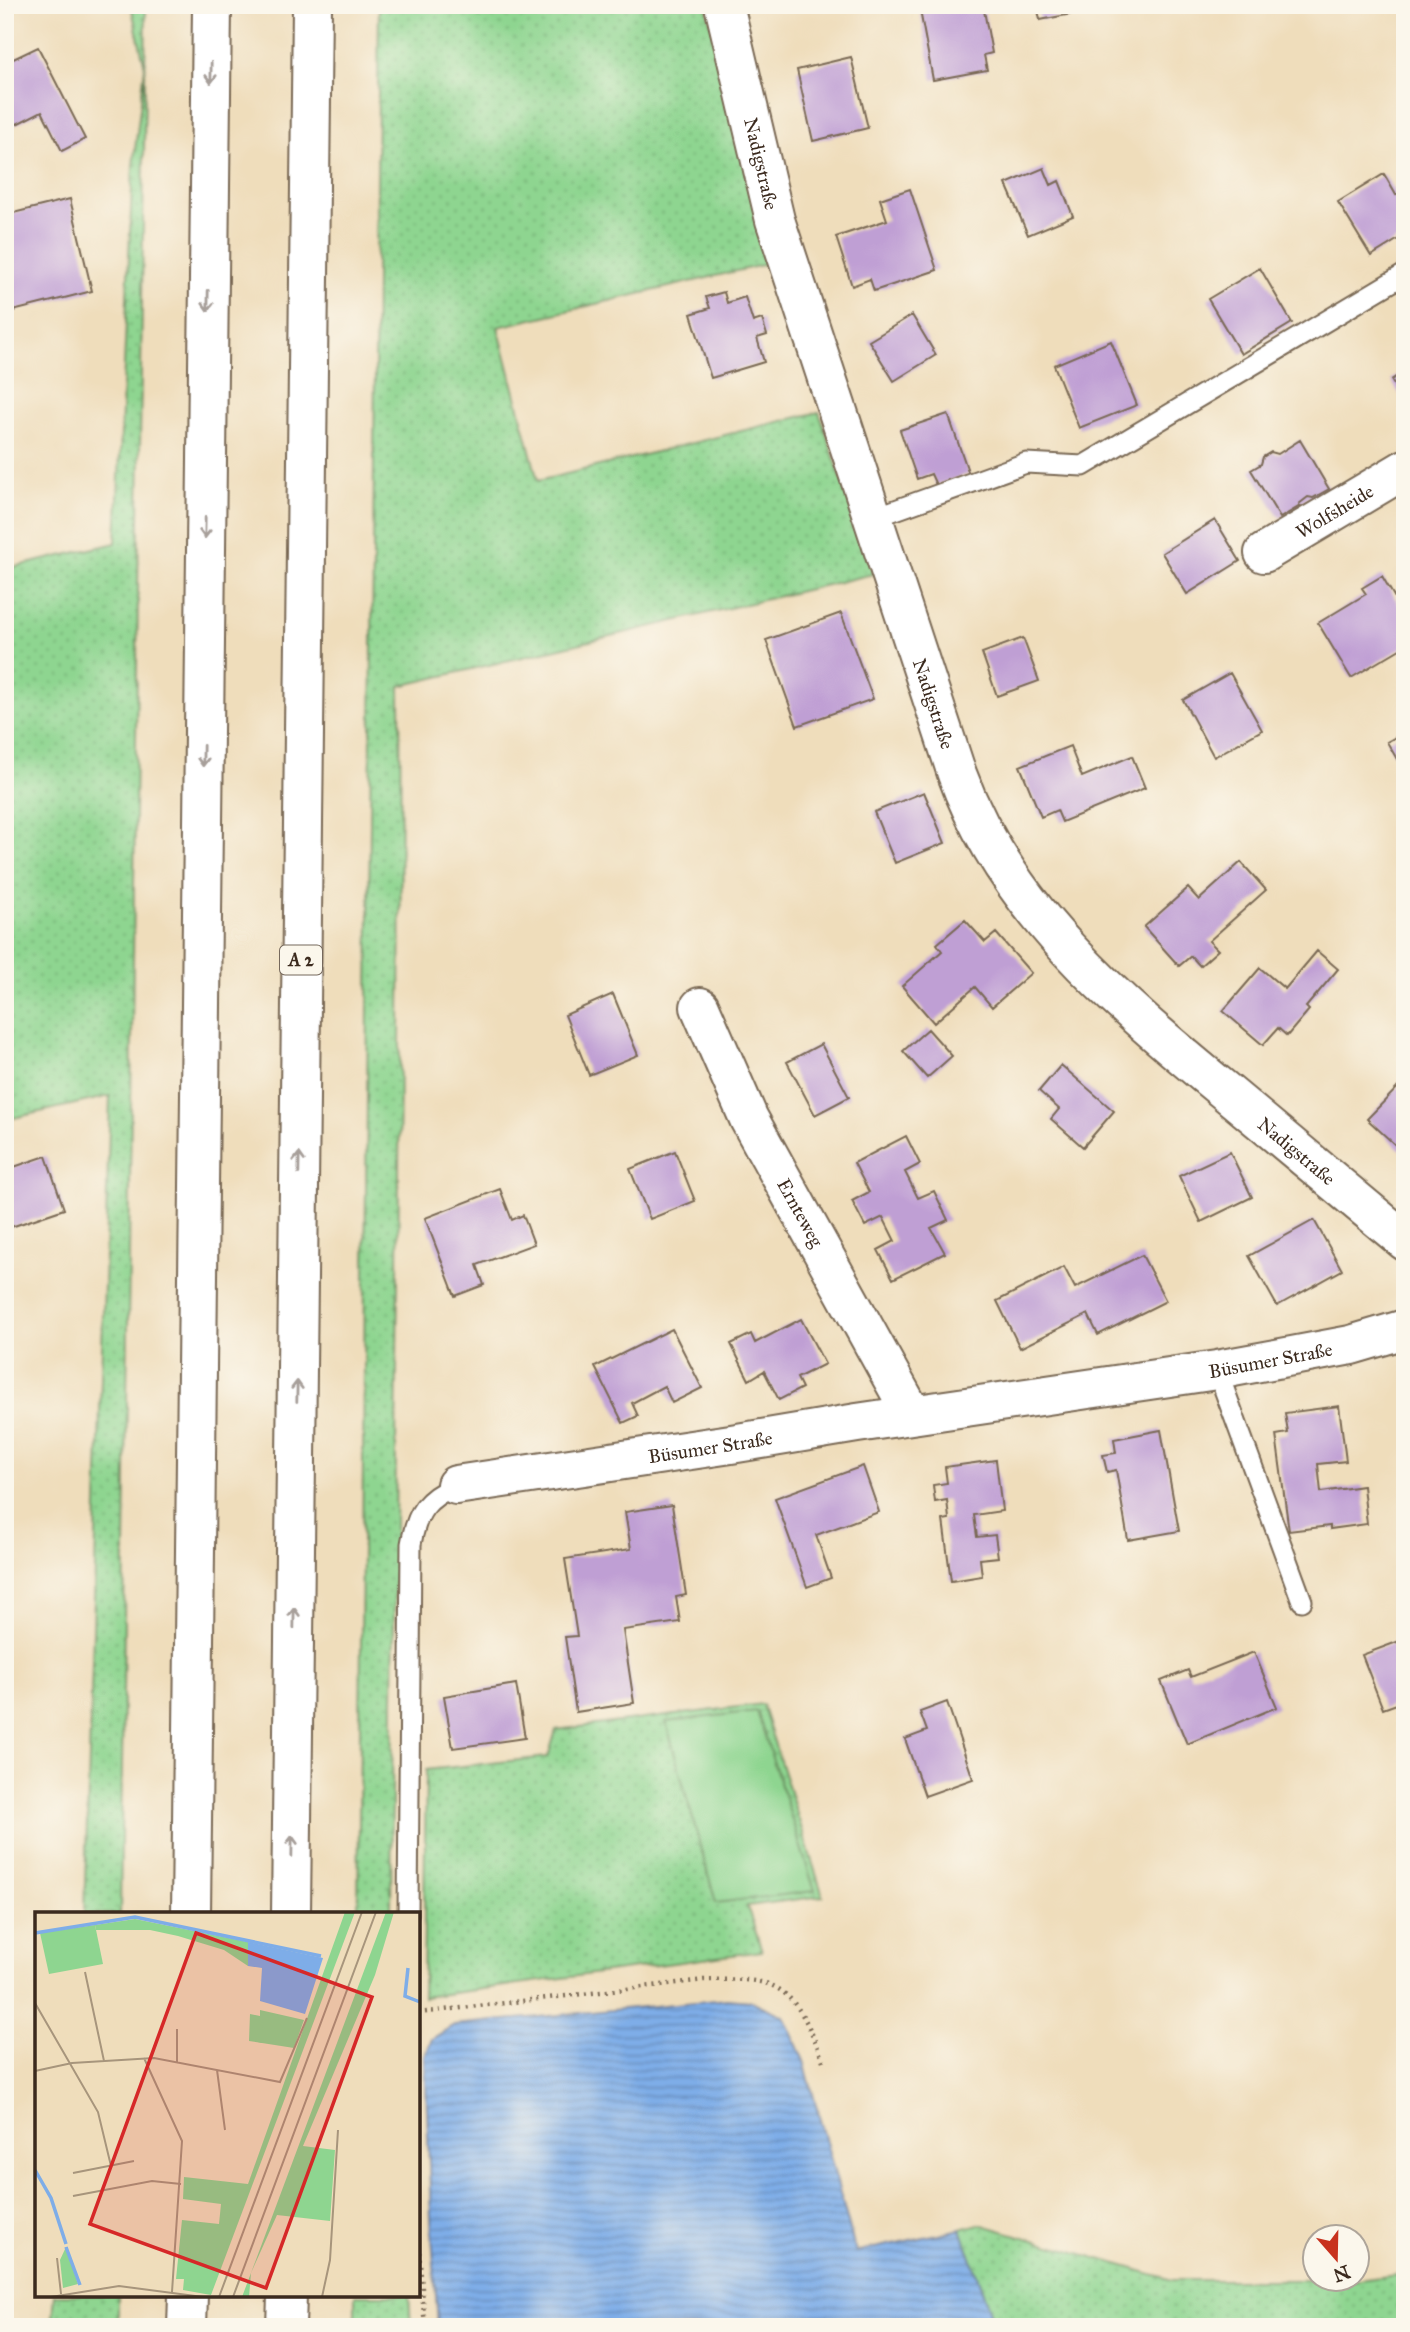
<svg xmlns="http://www.w3.org/2000/svg" width="1410" height="2332" font-family="'IM FELL Great Primer',serif">
<style>
.grass{fill:url(#grass-dots);stroke:#648057;stroke-width:2}
.pitch{fill:#8ed590;stroke:#648057;stroke-width:2}
.water{fill:url(#water-rules);stroke:#5c6c83;stroke-width:2}
.building{fill:#bf9fd4}
.lines{fill:none;stroke-linecap:round;stroke-linejoin:round}
.service-casing{stroke:#7a6955;stroke-width:23}
.minor-casing{stroke:#7a6955;stroke-width:42}
.motorway-casing{stroke:#7a6955;stroke-width:42}
.path{stroke:#7a6955;stroke-width:4.5;stroke-dasharray:2 5;stroke-linecap:butt}
.service{stroke:#fff;stroke-width:19}
.minor{stroke:#fff;stroke-width:38}
.motorway{stroke:#fff;stroke-width:38}
.oneway{stroke:#a79f9a}
.labels{text-anchor:middle;stroke-width:7;stroke-linejoin:round;paint-order:stroke}
.shield{fill:#fbf7ec;stroke:#75685c;stroke-width:2}
.shield-label{font-size:18px;font-weight:bold;fill:#3b2a1e}
.street-label{font-size:19px;fill:#3b2a1e;stroke:#fbf7ec}
.inset-river{fill:none;stroke:#7eade8;stroke-width:3.5}
.inset-road{fill:none;stroke:#a7957c;stroke-width:2}
.view{fill:#d62828;fill-opacity:0.15;stroke:#d62828;stroke-width:3.5}
.inset-edge{fill:none;stroke:#3b2a1e;stroke-width:3.5}
</style>
<defs>
<pattern id="grass-dots" width="8" height="8" patternUnits="userSpaceOnUse" patternTransform="scale(1.75)"><rect width="8" height="8" fill="#8ed590"/><path d="M2 2h.1M6 6h.1" fill="none" stroke="#7bb77c" stroke-width="1.8" stroke-linecap="round"/></pattern>
<pattern id="water-rules" width="6" height="5" patternUnits="userSpaceOnUse" patternTransform="scale(1.75)"><rect width="6" height="5" fill="#7eade8"/><path d="M0 2.5h6" fill="none" stroke="#688dbb"/></pattern>
</defs>
<rect width="100%" height="100%" fill="#fbf7ec"/>
<filter id="ink" filterUnits="userSpaceOnUse"><feTurbulence type="fractalNoise" baseFrequency=".0143" numOctaves="2"/><feDisplacementMap in="SourceGraphic" scale="14" xChannelSelector="R" yChannelSelector="G"/><feConvolveMatrix kernelMatrix="1 2 1 2 8 2 1 2 1" color-interpolation-filters="sRGB"/></filter>
<filter id="wash" filterUnits="userSpaceOnUse"><feTurbulence type="fractalNoise" baseFrequency=".00686" numOctaves="4" result="noise"/><feDisplacementMap in="SourceGraphic" scale="28" xChannelSelector="R" yChannelSelector="G"/><feGaussianBlur stdDeviation="1.57" result="paint"/><feColorMatrix in="noise" values="0 0 0 0 0 0 0 0 0 0 0 0 0 0 0 0 0 1.4 0 .05"/><feComposite in="paint" operator="in"/></filter>
<g filter="url(#wash)">
<rect width="100%" height="100%" fill="#efddbb"/>
<path class="grass" d="M131,5H146L120,1914H84L110,1096L5,1120V569L116,543L133,166L145,67Z
M379,5H706L771,263L498,327L538,481L819,412L873,574L400,686C403,1095 394,1504 391,1914H358Z
M762,1704L823,1896L747,1906L762,1951L423,1997L426,1770L548,1757L556,1730Z
M979,2224L1172,2280H1358L1405,2274V2327H995L961,2229Z
M55,2295H118V2327H52Z
M355,2295H409L411,2327H355Z"/>
<path class="pitch" d="M757,1711L815,1891L716,1903L666,1722Z"/>
<path class="water" d="M727,1999L751,2001L784,2016L804,2061L856,2252L961,2229L995,2327H438L431,2219L425,2057L432,2039L454,2025Z"/>
<g id="blocks">
<path class="building" d="M919,5H983L992,53L984,55L987,70L933,80Z
M1037,5H1092L1093,10L1040,20Z
M38,47L85,139L62,151L42,111L5,130V63Z
M851,57L868,128L813,141L797,70Z
M1044,168L1051,185L1059,181L1073,216L1028,235L1006,184Z
M1384,174L1396,195L1405,189V235L1371,256L1338,202Z
M910,189L937,270L874,291L870,279L852,286L836,237L887,220L880,199Z
M70,199L92,291L5,313V215Z
M1260,268L1292,323L1241,354L1208,299Z
M724,292L727,303L745,297L753,322L762,319L767,335L757,338L764,362L711,378L691,314L710,308L706,297Z
M912,315L936,355L894,381L869,341Z
M1111,341L1137,405L1079,428L1054,365Z
M1405,371V403L1391,380Z
M948,414L969,474L936,485L931,474L917,479L900,430Z
M1300,440L1329,489L1313,498L1308,497L1299,504L1300,506L1280,518L1251,470L1261,464L1263,457L1271,452L1278,454Z
M1215,520L1240,561L1187,594L1162,553Z
M1382,576L1405,615V646L1351,678L1318,623L1366,594L1362,588Z
M841,613L873,699L797,726L766,640Z
M1023,638L1039,681L997,696L982,653Z
M1230,673L1262,730L1214,757L1183,700Z
M1405,732V773L1387,742Z
M1070,746L1082,777L1132,756L1145,788L1062,822L1057,810L1041,817L1020,766Z
M924,792L945,843L895,863L874,812Z
M1241,862L1266,890L1209,941L1218,950L1200,966L1191,956L1179,966L1144,927L1188,888L1199,900Z
M965,920L985,942L996,933L1031,973L992,1007L975,987L934,1023L902,986L942,951L937,944Z
M1317,951L1338,969L1306,1007L1309,1010L1287,1036L1278,1028L1263,1045L1223,1011L1260,968L1285,989Z
M613,994L638,1055L589,1075L565,1015Z
M928,1029L952,1056L927,1078L903,1051Z
M821,1044L849,1097L815,1115L787,1062Z
M1061,1065L1114,1111L1083,1147L1051,1119L1059,1109L1039,1091Z
M1405,1080V1154L1367,1119Z
M906,1136L920,1164L905,1172L918,1198L934,1191L948,1220L931,1228L945,1253L893,1279L878,1250L895,1241L883,1217L865,1226L852,1201L869,1192L854,1163Z
M675,1151L695,1201L650,1219L630,1169Z
M1230,1152L1252,1197L1201,1222L1179,1176Z
M46,1156L64,1209L5,1229V1170Z
M500,1189L512,1220L523,1215L534,1244L477,1265L484,1285L455,1296L425,1218Z
M1314,1220L1342,1270L1277,1306L1249,1256Z
M1142,1255L1166,1301L1098,1335L1088,1314L1020,1348L997,1301L1064,1267L1075,1288Z
M801,1319L825,1364L797,1378L802,1388L779,1400L764,1371L749,1380L731,1344L751,1334L755,1343Z
M672,1329L702,1388L672,1403L664,1386L632,1403L638,1416L623,1423L595,1367Z
M1339,1406L1346,1461L1318,1464L1321,1492L1363,1486L1367,1524L1330,1529V1526L1289,1531L1276,1435L1288,1433L1285,1413Z
M1161,1430L1179,1531L1128,1540L1116,1470L1107,1472L1103,1455L1116,1453L1114,1439Z
M996,1460L1002,1511L974,1515L977,1537L995,1535L998,1557L980,1559L982,1576L951,1581L943,1520L949,1519L947,1500L935,1502L933,1485L947,1483L945,1467Z
M863,1466L879,1512L816,1535L831,1578L807,1587L775,1498Z
M672,1505L686,1595L676,1597L680,1622L623,1630L634,1703L576,1712L565,1637L577,1636L565,1559L631,1549L625,1512Z
M1405,1639V1701L1383,1709L1362,1655Z
M1254,1652L1277,1707L1187,1744L1161,1681L1188,1670L1191,1677Z
M516,1684L525,1738L453,1748L444,1696Z
M947,1702L973,1779L925,1796L905,1739L927,1731L920,1712Z"/>
</g>
</g>
<g filter="url(#ink)">
<use href="#blocks" fill-opacity="0" stroke="#7a6955" stroke-width="2"/>
<g class="lines">
<g class="service-casing">
<path id="service" d="M873,518L1026,463L1083,466L1405,274
M1217,1370L1302,1601
M408,1914L411,1544C417,1511 426,1499 456,1485"/>
</g>
<g class="minor-casing">
<g id="minor">
<path id="s1" d="M724,5L775,220L957,774C1006,909 1117,1002 1225,1091C1285,1141 1345,1191 1405,1241"/>
<path id="s2" d="M1264,553L1405,469"/>
<path id="s3" d="M700,1007L749,1119L912,1414"/>
<path id="s4" d="M456,1485L731,1444L857,1423L1217,1370L1351,1345L1405,1329"/>
</g>
</g>
<g class="motorway-casing">
<path id="motorway" d="M191,1914L212,5
M291,1914L312,5
M187,2327L188,2295
M286,2327L287,2295"/>
</g>
<path class="path" d="M418,2013L704,1980C724,1980 746,1978 765,1983C798,1992 812,2033 823,2061
M418,2238L425,2327"/>
<use href="#service" class="service"/>
<use href="#minor" class="minor"/>
<use href="#motorway" class="motorway"/>
</g>
<defs><path id="oneway-shaft" d="M-6 0H5M1.5-3L5.5 0L1.5 3" fill="none" stroke-width="1.6" stroke-linecap="round" stroke-linejoin="round" transform="scale(1.75)"/></defs>
<g class="oneway">
<use href="#oneway-shaft" transform="translate(211 73) rotate(91)"/>
<use href="#oneway-shaft" transform="translate(208 301) rotate(91)"/>
<use href="#oneway-shaft" transform="translate(205 528) rotate(91)"/>
<use href="#oneway-shaft" transform="translate(203 756) rotate(91)"/>
<use href="#oneway-shaft" transform="translate(299 1163) rotate(-89)"/>
<use href="#oneway-shaft" transform="translate(297 1391) rotate(-89)"/>
<use href="#oneway-shaft" transform="translate(294 1618) rotate(-89)"/>
<use href="#oneway-shaft" transform="translate(292 1846) rotate(-89)"/>
</g>
</g>
<g class="labels">
<rect class="shield" x="280" y="945.5" width="42" height="29" rx="5"/>
<g class="shield-label">
<text x="301" y="966">A 2</text>
</g>
<g class="street-label">
<text dy="7" stroke="none"><textPath href="#s1" startOffset="163">Nadigstraße</textPath></text>
<text dy="7" stroke="none"><textPath href="#s2" startOffset="82">Wolfsheide</textPath></text>
<text dy="7" stroke="none"><textPath href="#s1" startOffset="730">Nadigstraße</textPath></text>
<text dy="7" stroke="none"><textPath href="#s1" startOffset="1318">Nadigstraße</textPath></text>
<text dy="7" stroke="none"><textPath href="#s3" startOffset="229">Ernteweg</textPath></text>
<text dy="7" stroke="none"><textPath href="#s4" startOffset="824">Büsumer Straße</textPath></text>
<text dy="7" stroke="none"><textPath href="#s4" startOffset="257">Büsumer Straße</textPath></text>
</g>
</g>
<g transform="translate(35 1912)">
<rect width="385" height="385" fill="#efddbb"/>
<path d="M310,0H320L176,383L148,378L149,367H141L147,308L184,312L186,292L148,287L149,265L213,272ZM351,0H359L340,63L268,234L300,238L295,309L242,303L216,361L214,385H207ZM100,7L213,30V54L189,38L143,24L115,18H61L60,13ZM225,98L269,108L259,136L214,129L215,102L225,104Z" fill="#8ed590"/>
<path d="M31,335L43,372L28,376L25,348Z" fill="#8ed590"/>
<path d="M60,13L68,52L14,62L5,21Z" fill="#8ed590"/>
<path d="M216,103L228,106L227,131L215,128Z" fill="#8ed590"/>
<path d="M213,30L288,46L270,102L225,89L227,56L213,54Z" fill="#7eade8"/>
<path class="inset-river" d="M0,21L100,5L286,44M373,56L370,84L385,90M0,258L16,286L31,332M31,335L45,373"/>
<path class="inset-road" d="M50,60L69,149M0,91L63,200L76,254M142,117V150M109,146L147,229L137,380M182,158L190,218M0,159L37,151L119,146L245,170L272,106M38,261L99,249M38,284L117,269L146,272M22,346L26,382M16,385L84,374L168,385M184,385L327,0M198,385L341,0M287,385L295,348L303,218"/>
<path class="view" d="M161,21L337,85L231,376L55,312Z"/>
<rect width="385" height="385" class="inset-edge"/>
</g>
<rect width="1410" height="2332" fill="none" stroke="#fbf7ec" stroke-width="28"/>
<g transform="translate(1336 2258) rotate(160)"><circle r="33" fill="#fbf7ec" stroke="#aea59a" stroke-width="2"/>
<path d="M0-5L12 26L0 18L-12 26Z" fill="#c8321e"/>
<text y="-10" font-size="19" font-weight="bold" text-anchor="middle" fill="#3b2a1e">N</text>
</g>
</svg>
